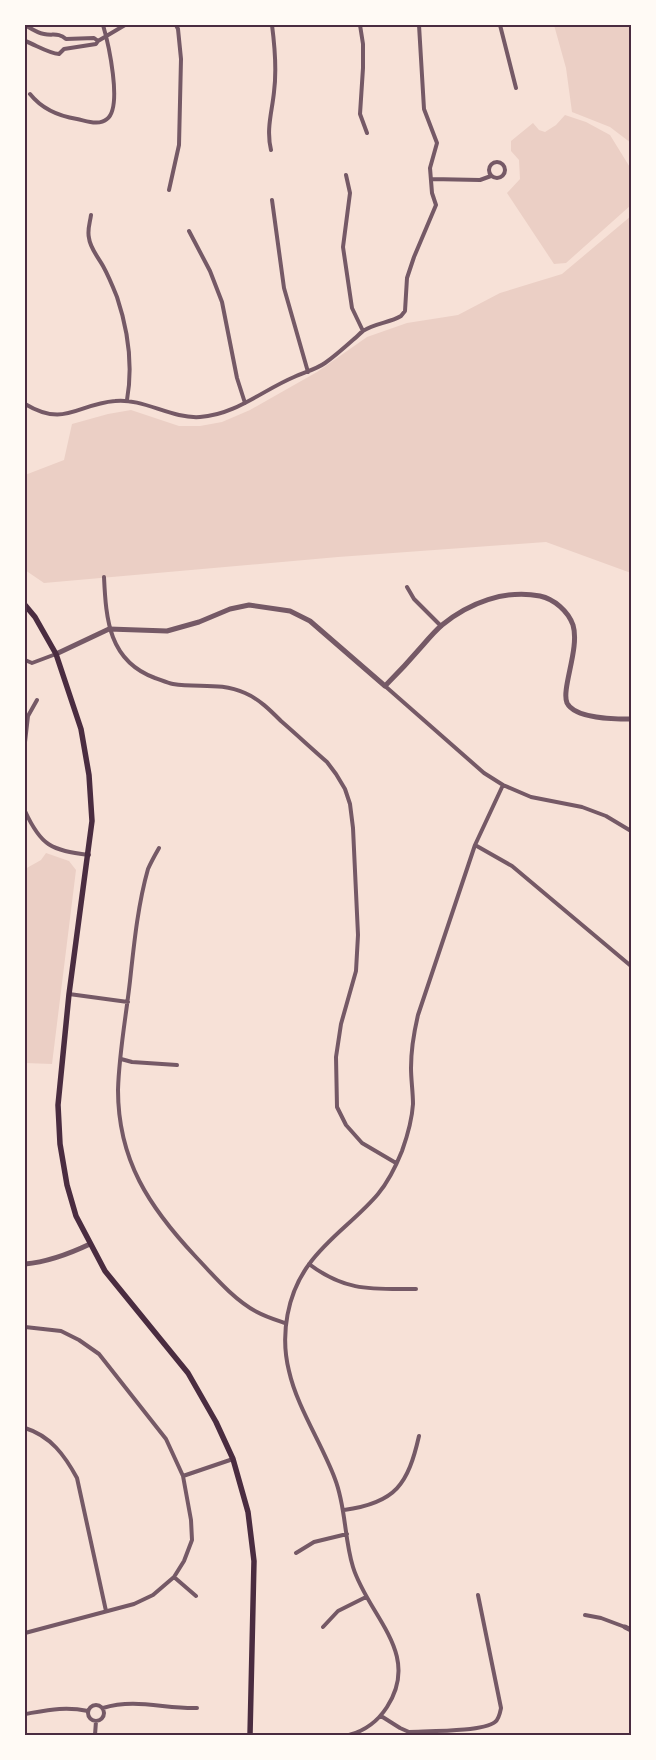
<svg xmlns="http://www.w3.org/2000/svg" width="656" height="1760" font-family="'Space Grotesk',sans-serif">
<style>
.green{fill:#ebcfc5}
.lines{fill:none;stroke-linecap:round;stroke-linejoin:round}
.minor{stroke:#755966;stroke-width:4}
.tertiary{stroke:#755966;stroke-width:5}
.secondary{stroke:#4a2c40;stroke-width:5.5}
.neatline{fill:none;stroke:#4a2c40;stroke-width:2}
</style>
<rect width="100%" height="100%" fill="#f7e1d7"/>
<path class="green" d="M554,25H631V143L610,127L572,112L566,68Z
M565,115L586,122L610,135L631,169V205L566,263L554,264L507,193L520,179L519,160L511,151V141L533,123L539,130L545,132L556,125Z
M631,216V573L546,542L338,557L44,583L25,570V475L64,460L72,424L108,414L131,410L179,426H200L222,422L250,410L317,372L367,337L407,323L458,315L500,293L562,274Z
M46,853L69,861L76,870L52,1064L25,1063V869L41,860Z"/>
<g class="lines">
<path class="minor" d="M25,25C30,28 37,33 44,34C53,36 58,32 66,39L94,38L98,41
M360,25L363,44V68L360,114L367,133
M500,25L516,88
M25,41C36,45 48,53 59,54L64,49L96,44L98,41L125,25
M30,94C42,109 58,116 77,119C87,121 99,126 107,119C123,107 108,42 103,25
M271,150C266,129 272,112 274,92C277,69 275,48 272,25
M489 170a8 8 0 1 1 16 0a8 8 0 1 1-16 0Z
M346,175L350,193L343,247L352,308L363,331
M431,179L480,180L491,176
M169,190L179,145L181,59L178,29L176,25
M272,200L284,288L308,372
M91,215C90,223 87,230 89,238C90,248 98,257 103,266C108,275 113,287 117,297C128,330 133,366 127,400
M189,231L210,271L222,302L237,378L245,403
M25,404C65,428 77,404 115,401C144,398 171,419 200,417C235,415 263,390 294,377C304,372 315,370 325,363C335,356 345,347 354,339C357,337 360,333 363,331C374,323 390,323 401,316L405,311L407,278L414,257L436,205L432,193L430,168L437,143L424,109L419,25
M104,577C106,620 109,661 155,678C161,680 167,683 173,684C199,688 220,682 245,693C259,699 270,710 281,721C296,734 311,748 327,762L336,774L345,789L350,804L353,828L358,935L356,971L341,1024L336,1057L337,1107L346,1125L362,1143L396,1163
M407,587L414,599L441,626
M25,660L32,663L56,654
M385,686L484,773L503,785L531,797L582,807L606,816L631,831
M25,742L28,716L37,700
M25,811C41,846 51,850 89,855
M475,845L512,866L631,966
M159,848C155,855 151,862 148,869C138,904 134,944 130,981C126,1017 119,1053 118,1090C118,1160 149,1207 196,1257C214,1276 234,1300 257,1312C266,1317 276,1320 285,1323
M69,994L128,1002
M121,1059L132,1062L177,1065
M309,1264C346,1292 372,1289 416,1289
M25,1327L61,1331L79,1340L99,1354L166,1439L183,1476L191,1520L192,1540L184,1561L174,1577L153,1595L134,1604L25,1633
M25,1428C51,1436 65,1456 77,1478L106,1611
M183,1476L233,1459
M344,1510C396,1503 408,1484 419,1436
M296,1553L314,1542L347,1534
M174,1577L196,1596
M585,1615L601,1618L625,1627
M323,1627L338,1611L366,1597
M88 1713a8 8 0 1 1 16 0a8 8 0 1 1-16 0Z
M103,1708C135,1698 165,1709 197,1708
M25,1714C48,1710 65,1706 88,1711
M381,1716L400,1728L409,1732C426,1731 483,1732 495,1722C499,1719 500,1713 501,1708L478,1595
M95,1735L96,1721
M349,1735C364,1731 378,1721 387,1707C422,1653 368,1616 353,1567C344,1538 346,1507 335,1479C322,1444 297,1407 289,1371C280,1335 287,1293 310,1263C329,1237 357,1219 378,1194C388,1182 396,1166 402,1151C407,1137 412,1120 413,1104C413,1092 411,1080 411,1068C411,1050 414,1032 418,1015L475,845L503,785"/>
<path class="tertiary" d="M56,654L109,629L167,631L199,622L230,609L249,605L290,611L310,621L385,686C398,673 411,659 423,645C429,638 435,631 442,625C469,603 505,589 540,596C554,599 568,611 573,625C580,648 561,689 567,703C575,719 615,719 631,719
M25,1264C48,1262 69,1254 90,1244
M625,1627L631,1630"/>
<path class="secondary" d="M25,605L35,617L56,654L81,729L89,775L92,821L69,994L58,1105L60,1144L67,1185L76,1216L105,1271L188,1373L216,1422L233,1459L248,1512L254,1561L250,1735"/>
</g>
<rect width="656" height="1760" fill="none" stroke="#fffaf5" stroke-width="52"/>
<rect x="26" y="26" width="604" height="1708" class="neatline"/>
</svg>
